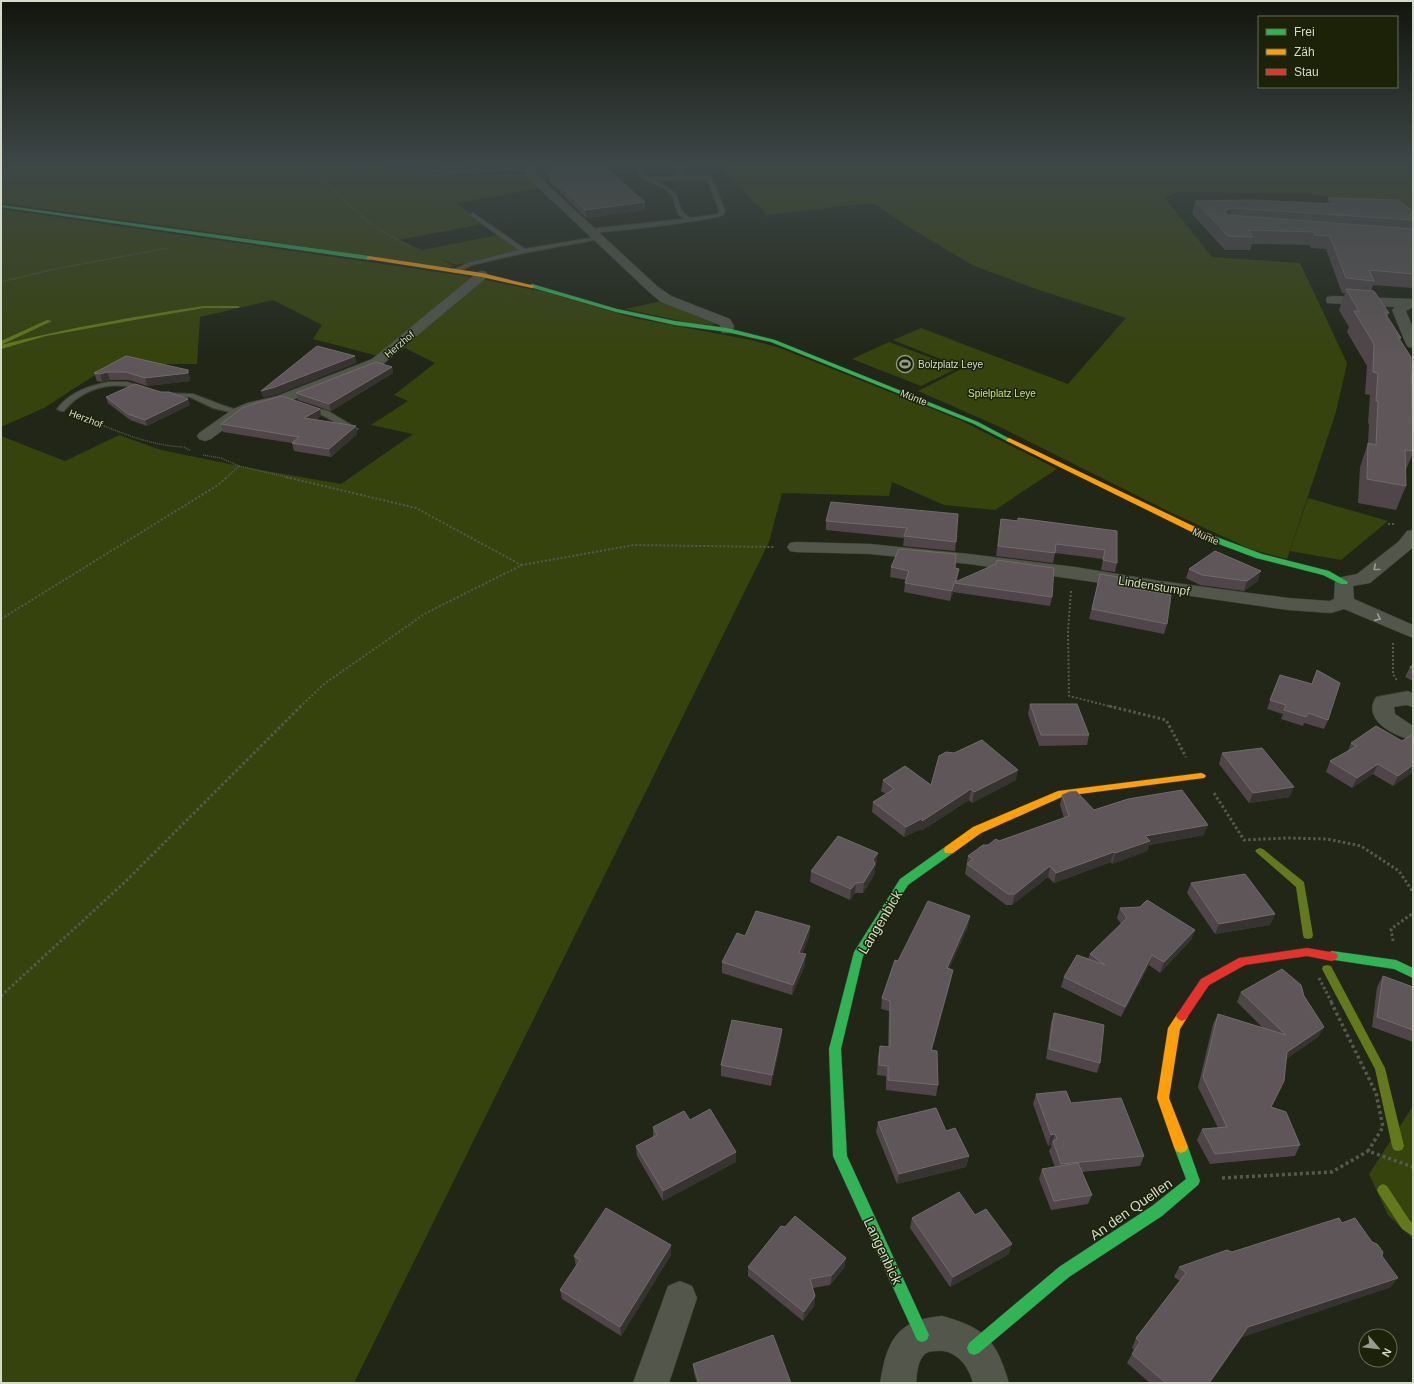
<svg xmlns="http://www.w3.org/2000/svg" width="1414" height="1384" font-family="Helvetica,sans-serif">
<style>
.green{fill:#37430d}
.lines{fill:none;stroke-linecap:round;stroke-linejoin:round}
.stream{fill:#63791c;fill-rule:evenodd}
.lane-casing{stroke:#3b4034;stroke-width:2}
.street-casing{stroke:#3b4034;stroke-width:1}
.fast-casing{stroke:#3b4034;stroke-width:1}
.slow-casing{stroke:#3b4034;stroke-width:1}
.jam-casing{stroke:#3b4034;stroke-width:1}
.path-far3{stroke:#56594e;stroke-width:1.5;stroke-dasharray:1 1;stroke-linecap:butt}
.path-far2{stroke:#56594e;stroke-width:2;stroke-dasharray:2 2;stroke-linecap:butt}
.path-far1{stroke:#56594e;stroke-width:3;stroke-dasharray:2.5 2.5;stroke-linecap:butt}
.path{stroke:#56594e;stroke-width:3.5;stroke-dasharray:3 3;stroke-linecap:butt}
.lane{fill:#52564b;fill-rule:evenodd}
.street{fill:#52564b;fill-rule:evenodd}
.fast{fill:#30b455;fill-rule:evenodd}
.slow{fill:#ff9f0a;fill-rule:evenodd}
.jam{fill:#e5322d;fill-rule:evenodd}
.wall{fill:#50464a}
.shaded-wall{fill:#373330}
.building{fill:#5e5658;stroke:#716b6a}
.oneway{stroke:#9a9f91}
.labels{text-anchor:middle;stroke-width:3;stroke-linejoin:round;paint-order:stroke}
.far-street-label{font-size:10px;fill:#d5dbcb;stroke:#1b2207}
.far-poi-label{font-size:10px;fill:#d5dbcb;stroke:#1b2207;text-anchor:start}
.far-park-label{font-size:10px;fill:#c7e96e;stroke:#1b2207}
.street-label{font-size:12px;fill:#d5dbcb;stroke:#1b2207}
.near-street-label{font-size:14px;fill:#d5dbcb;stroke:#1b2207}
</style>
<rect width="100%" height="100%" fill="#212617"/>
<path class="green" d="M1,162H359L351,168L470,176L524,174L543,188L456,203L484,224L398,240L422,250L499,235L521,251L456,265L439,258L454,266L444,268L216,233L1,203Z
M725,162H1397L1413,167V222L1406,211L1309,194L1178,192L1165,198L1212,257L1300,263L1347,363L1336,412L1287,559L1250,549L1172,513L1000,427L918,391L963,368L893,340L921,328L1068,384L1126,318L1033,288L972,265L904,224L875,204L852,205L767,215L721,170Z
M1,209L466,276L545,292L634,318L751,340L780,348L960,420L1057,469L995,510L944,505L892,482L889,496L782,493L769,542L354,1383H1V436L65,461L119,435L161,450L239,466L341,484L413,434L371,425L408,401L394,395L435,363L405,348L386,358L313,339L322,325L273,300L200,317L197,364H112L44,408L1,427Z
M662,301L717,321L713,325L690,323L625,309Z
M889,342L958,368L921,386L852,359Z
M1308,498L1388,521L1341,560L1290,551Z
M1413,1106V1239L1388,1215L1369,1174Z"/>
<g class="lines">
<path class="stream" d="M204,306H238L240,307L238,308H204L140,319L46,336L1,349V345C68,328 136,316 204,306Z
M47,320L52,321L1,345V341Z
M1260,848L1263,849L1304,882L1313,935L1312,938L1308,939L1304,938L1303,935L1296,887L1257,853L1255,851L1257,849Z
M1327,965L1331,966L1385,1068L1404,1146L1402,1150L1398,1151L1394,1150L1392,1146L1375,1069L1322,969L1323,966Z
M1383,1184L1387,1186L1410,1221L1413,1223V1236L1402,1229L1379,1194L1377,1190L1379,1186Z"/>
<g class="lane-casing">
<path id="lane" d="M635,162H639L644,174L649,177L711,176L725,210L723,215C715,220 601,234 588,232L587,231L590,229L684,219C672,211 678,203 671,195C658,179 642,188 635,162ZM707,179L719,210L718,214L690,218C675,208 683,205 675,194C670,187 661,184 653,180Z
M355,165L454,171L511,168L532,171L530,172L511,170L454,173L353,167Z
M473,213L525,249L597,237L600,239L524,253L472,265L457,272H453V270L468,263L519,250L471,216L470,215Z
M109,382H127L148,389L145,391C139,390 133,387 126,386C103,383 79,392 64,411H61L57,409C70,392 88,386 109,382Z
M165,393L193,394L219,404L242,412L238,414L213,408L190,397L163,396V394Z
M306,406L328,411L358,429L354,431H351L322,415L306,410Z"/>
</g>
<g class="street-casing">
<path id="street" d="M533,162H543L535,171L536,174L657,286L671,296L730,319L734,326L732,333H722L720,325L661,302L649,292L527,177L525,171Z
M482,271L486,272L488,275L486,278L382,365L287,402L257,409L243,415L211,439L205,441L199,439L197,436L199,433L233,409L247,403L277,396L372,359L478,272Z
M1332,296L1413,299V307L1406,311L1413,328V348L1408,347L1406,344L1392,310L1395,307L1327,303L1326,300L1327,297Z
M1413,530V547L1410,550L1370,583L1353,586L1354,599L1413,625V638L1344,609L1331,613L1288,610L969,564L870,554L796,552L790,551L787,547L790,543L796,542L870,544L969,554L1075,567L1160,581L1288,598L1329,601L1334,599L1335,582L1337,578L1357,574L1398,542L1407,531Z
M1408,691L1413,693V707L1406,705L1394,707L1395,714L1413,726V740C1395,737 1361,720 1376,697Z
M680,1281L692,1286L697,1298L669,1383H633L668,1286Z
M942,1316C986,1328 996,1340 1009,1383H973C969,1367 956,1349 937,1351C931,1351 926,1352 923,1356C917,1364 917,1374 916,1383H880C887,1341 896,1320 942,1316Z"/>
</g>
<g class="fast-casing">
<path id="fast" d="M1,205L369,256L372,258L369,260L1,207Z
M532,284L617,309L675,321L727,328L775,340L978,422L1012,440L1009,442L1007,441L974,424L771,342L727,332L675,325L616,312L530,287L529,286Z
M1208,536H1214L1262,554L1329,571L1348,582L1347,584H1341L1323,575L1256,558L1208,540Z
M949,846L953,847L954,850L953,853L908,885L863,956L841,1049L847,1156L929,1335L927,1340L922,1342L917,1340L833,1156L829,1049L854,952L900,879L945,847Z
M1332,951L1396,960L1413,968V978L1394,969L1328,959L1326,956L1328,953Z
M1181,1141L1186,1143L1188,1147L1200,1181L1198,1185L1162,1216L1069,1277L979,1353L974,1355L969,1353L967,1348L969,1343L1059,1267L1152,1206L1186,1179L1174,1147L1176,1143Z"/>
</g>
<g class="slow-casing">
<path id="slow" d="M369,256L482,273L535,286L532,288L482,277L367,259V257Z
M1009,438L1214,536L1215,538L1211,540H1208L1007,441L1006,440Z
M1201,773L1204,774L1206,776L1204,778L1064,796L981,833L953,853H945L944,850L945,847L973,827L1058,791Z
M1182,1011L1186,1013L1188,1016L1180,1029L1169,1098L1188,1147L1186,1151L1181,1153L1176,1151L1174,1147L1157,1098L1168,1028L1178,1013Z"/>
</g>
<g class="jam-casing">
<path id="jam" d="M1307,948L1336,953L1338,956L1336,959L1332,961L1307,956L1245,965L1209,985L1186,1019L1182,1021L1178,1019L1176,1016L1178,1013L1201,979L1239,958Z"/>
</g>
<path class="path-far3" d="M298,162L318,175L368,222L383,232L410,246
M1,282L55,269L168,248
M78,415C112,429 145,445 183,447
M184,447L191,451
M203,455L221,458L239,466L226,478
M239,466L290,478"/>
<path class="path-far2" d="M286,477L416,508L521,565
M1388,524H1395
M1071,591L1068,630L1069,696L1113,707
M1,619L218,485L227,477
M1393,643V674L1397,681
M300,707L324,684L426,613L522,565L634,545L774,547"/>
<path class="path-far1" d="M1109,706L1166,720L1186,757
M1214,793L1244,840L1287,838L1327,839L1361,846L1399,871L1413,892
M1393,941L1391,929L1413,913
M1319,978L1332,1003
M1,996L125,882L301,706"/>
<path class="path" d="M1331,1002L1376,1093L1383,1127L1368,1151L1413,1167
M1222,1178L1332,1172L1368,1151"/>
<use href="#lane" class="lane"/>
<use href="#street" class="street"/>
<use href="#fast" class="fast"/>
<use href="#slow" class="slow"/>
<use href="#jam" class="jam"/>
</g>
<path class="wall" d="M363,162H532L527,166L469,164L463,169H458Z
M540,162H635V165L601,164L645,202V210L586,218L549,181L548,174L554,167H541Z
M640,162H691L685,175H677L675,167L642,166Z
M1328,198L1413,212V289V288L1373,285L1371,291L1389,313L1387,317L1401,338L1400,341L1413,430V453L1405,472L1406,486L1396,510L1358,503L1360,467L1368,443L1369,424L1368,423L1370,395L1365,394L1367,366L1347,332L1349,327L1339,310L1345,293H1342L1326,249L1311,248L1310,245L1252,244L1250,250H1225L1192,214L1195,201L1327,204Z
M126,356L190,378V381L147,386L129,380H110L102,382L97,381L94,373Z
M392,367L393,373L331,411L298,400L296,393Z
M161,392L188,399L190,405L147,426L130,420L108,403L106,397Z
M320,409L321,416L316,420L357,434L331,457L294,451L292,443L223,432L221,424Z
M831,502L956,542L955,551L903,546L904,538L826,530V521Z
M1018,518L1117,531V563L1115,572L1101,570L1103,559L1055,553L1053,563L996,556L1001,519L1018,521Z
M891,567L955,568L959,569L957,581L1052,597L1050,606L953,592L950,601L904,592L905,583L906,580L890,577Z
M1189,569L1258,581L1244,591L1200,585L1186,578Z
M1100,574L1118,586L1167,624L1164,634L1089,619Z
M1413,665V681L1405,677L1410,667Z
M1280,675L1328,720L1324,729L1304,723L1303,726L1281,719L1283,714L1267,709Z
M1030,704L1089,735L1087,745L1039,746L1028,714Z
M1413,734V772L1393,786L1373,774L1352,788L1326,772L1330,761L1348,751L1351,743L1402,741Z
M1222,753L1290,797L1249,803L1219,764Z
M883,780L931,785L1016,780L972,803L969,800L921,831V829L904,837L872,812L873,802L886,794L881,791Z
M1062,795L1094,810L1204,835L1149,845L1147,851L1112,864L1111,862L1054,883L1048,877L1012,905H1006L965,874L968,856L999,841L1064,818L1060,805Z
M878,853L874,875L863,893H855L850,900L810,882L811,871Z
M1191,883L1275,914L1270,925L1215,934L1187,893Z
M1120,908L1195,930L1191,940L1160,973L1149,965L1121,1017L1061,987L1064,977L1088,959L1090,954L1121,924L1117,918Z
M810,926L809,937L802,954L805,965L792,995L722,973V962L745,936Z
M968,927L949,968L951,980L932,1050L938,1085L936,1096L886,1090V1076L877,1075L878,1056L880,1046L888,1047L889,1011L881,1009L882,998L898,961Z
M1383,976L1413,987V1042L1372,1027L1377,987Z
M1241,992L1304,996L1324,1027L1318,1037L1286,1059L1271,1107L1300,1145L1295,1156L1210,1164L1197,1140L1202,1129L1218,1128L1198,1087L1213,1024L1218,1014L1263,1028L1237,1002Z
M1054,1013L1100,1063L1097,1073L1046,1059L1051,1023Z
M782,1029L781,1040L771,1086L721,1076V1065Z
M1036,1094L1071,1103L1144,1156L1140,1166L1082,1172L1092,1195L1088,1204L1051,1210L1039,1179L1042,1169L1055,1167L1049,1151L1052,1145L1048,1146L1033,1104Z
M690,1120L736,1152V1162L663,1201L637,1156L636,1146L653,1137V1127Z
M878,1122L946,1131L969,1156L966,1167L897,1184L876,1132Z
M912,1218L1009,1254L950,1287L910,1228Z
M1342,1223L1382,1256L1391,1287L1242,1337L1210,1383H1150L1127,1363L1132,1354L1134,1350L1132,1348L1136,1338L1180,1281L1174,1277L1179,1267L1232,1252Z
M671,1255L621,1336L562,1299L560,1290L576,1266L574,1256Z
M846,1258L844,1268L830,1285L813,1288L815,1296L814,1306L803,1321L748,1276V1267Z
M693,1364L791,1383H697L694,1373Z"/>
<path class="shaded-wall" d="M462,162H469V164L463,169Z
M527,162H532L527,166Z
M688,162H691L685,175V167Z
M645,202V210L586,218L585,210Z
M1232,208L1229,220L1225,211Z
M355,356L357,363L277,395L263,398L261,391Z
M392,367L393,373L331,411L329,404Z
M188,370L190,378V381L147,386L145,378Z
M107,372L110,380L102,382L100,374Z
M188,399L190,405L147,426L145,420Z
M320,409L321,416L306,426L304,418Z
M356,426L357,434L331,457L329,449Z
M1261,571L1258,581L1244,591L1247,581Z
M954,583L953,592L950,601L952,591Z
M1378,764L1373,774L1352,788L1357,778Z
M1413,765V772L1393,786L1398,776Z
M1018,770L1016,780L972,803L974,792Z
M1294,787L1290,797L1249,803L1253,793Z
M971,789L969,800L921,831V829L904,837L906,827Z
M1208,825L1204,835L1149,845L1147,851L1112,864L1115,853L1145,836Z
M1114,852L1111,862L1054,883L1056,873Z
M878,853L874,875L863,893L864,882L873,859Z
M1050,866L1048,877L1012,905L1015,894Z
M856,883L855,893L850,900L851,889Z
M1275,914L1270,925L1215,934L1219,924Z
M970,916L968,927L945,978L947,968Z
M810,926L809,937L799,963V953Z
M1195,930L1191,940L1160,973L1164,962Z
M806,954L805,965L792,995L793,985Z
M1152,955L1149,965L1121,1017L1125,1007Z
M953,970L951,980L929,1060L931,1050Z
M1324,1027L1318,1037L1282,1062L1287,1052Z
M782,1029L781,1040L771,1086L772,1075Z
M1055,1134L1051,1145L1048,1146L1051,1135Z
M736,1152V1162L663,1201V1191Z
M969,1156L966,1167L897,1184L899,1174Z
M1012,1244L1009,1254L950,1287L953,1277Z
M671,1245V1255L621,1336L620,1327Z
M846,1258L844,1268L830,1285L832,1275Z
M1398,1278L1391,1287L1242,1337L1210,1383H1209L1248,1327Z
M815,1296L814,1306L803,1321L804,1312Z"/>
<path class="building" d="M560,162H599L645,202L585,210L548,174Z
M676,162H688L685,167H677Z
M1328,198L1399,200L1413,212V220L1232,208L1225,211L1227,215L1413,229V274L1369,270L1374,281L1346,278L1330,236L1315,235L1314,232L1248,230L1253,237L1228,236L1195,201L1254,200L1335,204Z
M1346,289L1374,291L1389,313H1385L1401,338L1398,337L1411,357L1413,451L1405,450L1406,486L1367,479L1368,443L1376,445L1378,401H1376L1378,373L1373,372L1374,344L1354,311H1359Z
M317,346L355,356L275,387L261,391Z
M126,356L188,370V373L145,378L126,372H107L100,374L94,373Z
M376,362L392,367L329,404L296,393Z
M135,384L161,392H169L188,399L145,420L128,414L106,397Z
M282,396L320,409L304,418L356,426L329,449L292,443L299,437L221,424L242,408L256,403Z
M831,502L958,514L956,542L904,536L907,528L826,521Z
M1018,518L1117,531V563L1103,560L1105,550L1056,544L1055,553L998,546L1001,519L1018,521Z
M899,549L956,554L955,568L959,569L955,582L996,564L997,560L1054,568L1052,597L954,583L952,591L905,583L909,571L891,567Z
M1215,551L1261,571L1247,581L1202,575L1189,569Z
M1100,574L1118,577V586L1171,595L1167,624L1092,609Z
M1413,665V669L1410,667Z
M1317,670L1340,683L1328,720L1308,713L1306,717L1284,710L1286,705L1270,700L1280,675L1312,684Z
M1030,704H1077L1089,735H1041Z
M1376,726L1402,741L1413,734V765L1398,776L1378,764L1357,778L1330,761L1357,746L1351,743Z
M982,740L1018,770L974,792L971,789L922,821L923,818L906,827L873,802L894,789L883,780L905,766L931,785L939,756L946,752L954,753Z
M1262,748L1294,787L1253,793L1222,753Z
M1182,790L1208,825L1145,836L1150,841L1115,853L1114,852L1056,873L1050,866L1015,894H1008L967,864L973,859L968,856L983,845H988L996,839L999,841L1069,816L1062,795L1069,792L1076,791L1094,810L1128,799Z
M838,836L878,853L873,859L875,864L864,882L856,883L851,889L811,871Z
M1245,874L1275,914L1219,924L1191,883Z
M1147,900L1195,930L1164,962L1152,955L1125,1007L1064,977L1077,955L1105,965L1090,954L1127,918L1120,908L1140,907Z
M928,901L970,916L947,968L953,970L931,1050L937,1051L938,1085L888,1080V1066L879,1065L880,1046L890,1047V1001L882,998L895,960L898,961Z
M756,911L810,926L799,953L806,954L793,985L722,962L737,933L745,936Z
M1282,969L1301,985L1304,996L1324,1027L1287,1052L1284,1081L1271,1107L1286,1112L1300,1145L1215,1154L1202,1129L1227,1127L1203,1077L1218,1014L1286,1035L1241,992Z
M1383,976L1413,987V1030L1377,1017Z
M1054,1013L1104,1025L1100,1063L1049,1049Z
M732,1020L782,1029L772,1075L721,1065Z
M1066,1091L1071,1103L1121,1098L1144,1156L1061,1164L1053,1141L1057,1139L1055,1134L1051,1135L1036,1094Z
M936,1108L946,1131L955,1128L969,1156L899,1174L878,1122Z
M710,1109L736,1152L663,1191L636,1146L657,1135L653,1127L684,1111L690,1120Z
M1078,1163L1092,1195L1054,1201L1042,1169Z
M959,1192L975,1215L986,1209L1012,1244L953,1277L912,1218Z
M606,1208L671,1245L620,1327L560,1290L580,1260L574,1256Z
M795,1216L846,1258L832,1275L810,1279L815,1296L804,1312L748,1267L781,1226L785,1227Z
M1339,1218L1342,1223L1355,1218L1372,1242L1377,1244L1383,1252L1382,1256L1398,1278L1248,1327L1209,1383H1166L1132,1354L1140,1342L1136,1338L1186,1273L1179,1267L1227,1250L1232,1252Z
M773,1335L791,1383H699L693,1364Z"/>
<defs><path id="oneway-chevron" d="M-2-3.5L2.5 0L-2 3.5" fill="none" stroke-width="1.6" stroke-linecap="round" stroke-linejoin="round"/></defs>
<g class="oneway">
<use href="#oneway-chevron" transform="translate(1376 568) rotate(141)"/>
<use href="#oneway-chevron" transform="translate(1378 618) rotate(24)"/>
</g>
<linearGradient id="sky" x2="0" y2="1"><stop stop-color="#12150d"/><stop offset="0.46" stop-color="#3d4747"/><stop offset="1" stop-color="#3d4747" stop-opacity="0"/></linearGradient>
<rect width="1414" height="356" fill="url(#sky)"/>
<defs>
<g id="stadium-ring" transform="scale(0.9)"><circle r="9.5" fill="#1b2207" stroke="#969c8c" stroke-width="1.5"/><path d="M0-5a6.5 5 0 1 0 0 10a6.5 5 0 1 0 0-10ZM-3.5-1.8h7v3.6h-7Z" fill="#969c8c"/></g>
</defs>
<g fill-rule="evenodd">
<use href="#stadium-ring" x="905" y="364"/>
</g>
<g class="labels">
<g class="far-street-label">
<text transform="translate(399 344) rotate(-40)" y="4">Herzhof</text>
<text transform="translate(914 397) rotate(22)" y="4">Münte</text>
<text transform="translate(86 418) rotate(21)" y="4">Herzhof</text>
<text transform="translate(1206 536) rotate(23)" y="4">Münte</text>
</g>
<g class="far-poi-label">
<text x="918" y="368">Bolzplatz Leye</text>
</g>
<g class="far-park-label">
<text x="1002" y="397">Spielplatz Leye</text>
</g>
<g class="street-label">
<text transform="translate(1154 586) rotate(9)" y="4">Lindenstumpf</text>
</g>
<g class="near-street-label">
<text transform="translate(880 922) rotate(-59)" y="5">Langenbick</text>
<text transform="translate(1131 1209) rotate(-35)" y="5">An den Quellen</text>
<text transform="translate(883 1251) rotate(65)" y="5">Langenbick</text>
</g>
</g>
<rect width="1414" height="1384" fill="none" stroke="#d5dbcb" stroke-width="4"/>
<rect x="1258" y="16" width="140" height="72" fill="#1b2207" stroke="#656c55"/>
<rect x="1266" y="29" width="20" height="6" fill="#30b455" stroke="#656c55"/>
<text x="1294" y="36" font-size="12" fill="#d5dbcb">Frei</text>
<rect x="1266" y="49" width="20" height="6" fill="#ff9f0a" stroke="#656c55"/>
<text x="1294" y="56" font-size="12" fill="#d5dbcb">Zäh</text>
<rect x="1266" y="69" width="20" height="6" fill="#e5322d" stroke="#656c55"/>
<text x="1294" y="76" font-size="12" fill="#d5dbcb">Stau</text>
<g transform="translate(1378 1348) rotate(118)"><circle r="19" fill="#1b2207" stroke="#656c55"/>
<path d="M0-3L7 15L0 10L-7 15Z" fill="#969c8c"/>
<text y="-6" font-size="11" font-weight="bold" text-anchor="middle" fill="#d5dbcb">N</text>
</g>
</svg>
